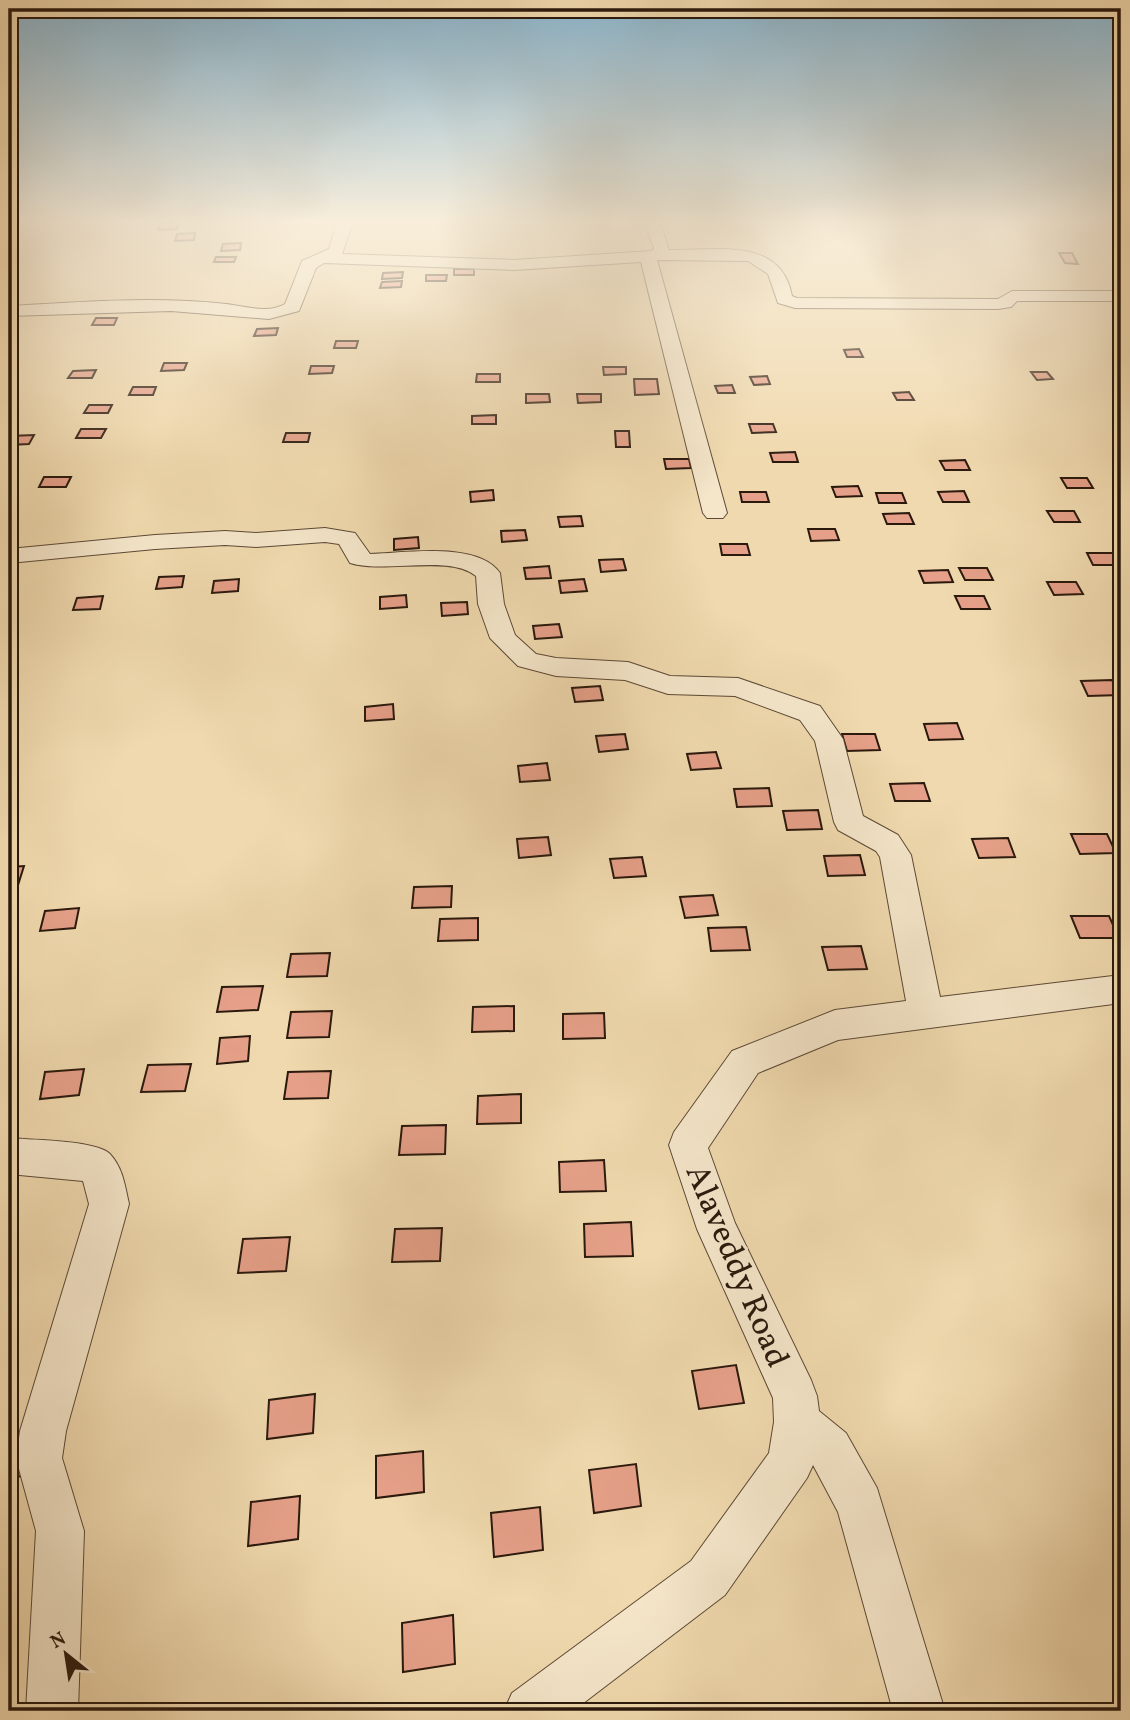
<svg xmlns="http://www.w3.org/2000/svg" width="1130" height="1720" font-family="Vollkorn,serif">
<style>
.building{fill:#e6a089;stroke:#2a190d;stroke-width:2}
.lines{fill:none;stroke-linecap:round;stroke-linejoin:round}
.minor-casing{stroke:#5c4935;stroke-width:2}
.minor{fill:#f5e6ca;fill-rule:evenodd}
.labels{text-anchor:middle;stroke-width:6;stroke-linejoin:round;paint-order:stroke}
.near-street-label{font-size:33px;fill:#2a190d;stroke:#f5e6ca}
</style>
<rect width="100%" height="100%" fill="#f0d9ae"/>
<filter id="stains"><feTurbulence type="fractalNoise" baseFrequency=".00286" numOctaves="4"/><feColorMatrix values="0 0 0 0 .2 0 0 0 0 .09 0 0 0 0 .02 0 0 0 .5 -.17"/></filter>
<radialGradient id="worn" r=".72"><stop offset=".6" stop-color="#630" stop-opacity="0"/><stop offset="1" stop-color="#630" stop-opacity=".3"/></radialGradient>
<path class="building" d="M178,222L177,229L158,230L160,223Z
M195,233L194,240L175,241L177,234Z
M241,243L240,250L221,251L223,244Z
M1059,253H1072L1078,264L1065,263Z
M216,257H236L234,262H214Z
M454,269H474V275H454Z
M403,272L402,278L382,279L383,273Z
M426,275H447L446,281H426Z
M402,281L401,287L380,288L382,282Z
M96,318H117L114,325H92Z
M278,328L276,335L254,336L257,329Z
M336,341H358L356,348H334Z
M859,349L863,357H847L844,350Z
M164,363H187L184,370L161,371Z
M311,366H334L332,373L309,374Z
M603,367H626V374L604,375Z
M96,370L92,378H68L73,371Z
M1031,372H1047L1053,379L1037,380Z
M477,374H500V382H476Z
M767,376L770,384L754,385L750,377Z
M634,379H657L659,394L635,395Z
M732,385L735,393H718L715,386Z
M133,387H156L153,395H129Z
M909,392L914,400H897L893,393Z
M526,394H549L550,402L526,403Z
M577,394H601V402L578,403Z
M89,405H112L108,413H84Z
M496,415V424H472V416Z
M749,424H773L776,432L752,433Z
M81,429H106L101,438H76Z
M615,431H629L630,447H616Z
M286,433H310L308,442H283Z
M34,435L29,444L9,445V436Z
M795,452L798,462H773L770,453Z
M664,459H689L691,468L666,469Z
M965,460L970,470H945L940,461Z
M44,477H71L66,487H39Z
M1061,478H1087L1093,488H1067Z
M858,486L862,496L836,497L832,487Z
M493,490L494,500L471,502L470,492Z
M964,491L969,502H943L938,492Z
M740,492H766L769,502H742Z
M876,493H902L906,503H879Z
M1047,511H1074L1080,522H1054Z
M909,513L914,524H887L883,514Z
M581,516L583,526L560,527L558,517Z
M808,529H835L839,540L811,541Z
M525,530L527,540L502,542L501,531Z
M418,537L419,548L394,550V539Z
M720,544H747L750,555H722Z
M1087,553H1114L1121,565H1093Z
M623,559L626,570L601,572L599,560Z
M549,566L551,578L526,579L524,568Z
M959,568H987L993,580H965Z
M948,570L953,582L924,583L919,571Z
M184,576L182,587L156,589L159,577Z
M239,579L238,591L212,593L214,581Z
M584,579L587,591L561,593L559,581Z
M1047,582H1076L1083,594L1054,595Z
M406,595L407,607L380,609V597Z
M103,596L100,609L73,610L77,598Z
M955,596H984L990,609H961Z
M467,602L468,614L442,616L441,603Z
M559,624L562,637L535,639L533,626Z
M1112,680L1120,695L1088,696L1081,681Z
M600,686L603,700L575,702L572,688Z
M393,704L394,719L365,721V707Z
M957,723L963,739L929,740L924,724Z
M625,734L628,749L599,752L596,736Z
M842,734H875L880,750L847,751Z
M716,752L721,768L691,770L687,754Z
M547,763L550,780L520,782L518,766Z
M924,783L930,801H895L890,784Z
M769,788L772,806L737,807L734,789Z
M818,810L822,829L787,830L783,811Z
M1071,834H1107L1116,853L1080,854Z
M548,837L551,855L519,858L517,839Z
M1008,838L1015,857L979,858L972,839Z
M860,855L865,875L828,876L824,856Z
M642,857L646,876L614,878L610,859Z
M24,866L18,885L9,886V867Z
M452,886L451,907L412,908L414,887Z
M713,895L718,915L685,918L680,897Z
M79,908L75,928L40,931L45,911Z
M1071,916H1109L1119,938H1080Z
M478,918V940L438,941L440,919Z
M746,927L750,950L711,951L708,928Z
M861,946L867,969L828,970L822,947Z
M330,953L327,976L287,977L291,954Z
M263,986L258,1010L217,1012L222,987Z
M514,1006V1031L472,1032L473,1007Z
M332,1011L329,1037L287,1038L291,1012Z
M604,1013L605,1038L563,1039V1014Z
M250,1036L248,1061L217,1064L220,1038Z
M191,1064L185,1091L141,1092L148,1065Z
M84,1069L79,1095L40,1099L45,1072Z
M331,1071L328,1098L284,1099L288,1072Z
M521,1094V1123L477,1124L478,1096Z
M446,1125L445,1154L399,1155L402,1126Z
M604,1160L606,1191L560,1192L559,1162Z
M631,1222L633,1256L585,1257L584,1224Z
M442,1228L440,1261L392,1262L395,1229Z
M290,1237L286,1271L238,1273L243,1239Z
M736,1365L744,1403L699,1409L692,1371Z
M315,1394L313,1433L267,1439L269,1400Z
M29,1436L22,1476L9,1478V1438Z
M423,1451L424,1492L376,1498V1456Z
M636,1464L641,1506L594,1513L589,1470Z
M300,1496L298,1539L248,1546L251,1502Z
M540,1507L543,1550L494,1557L491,1513Z
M453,1615L455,1664L403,1672L402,1623Z"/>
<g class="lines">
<g class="minor-casing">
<path id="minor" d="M329,220H348L352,225L342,254L514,260L652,251L654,248L643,220H659L669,250C716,251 781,236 792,296L797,298L998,299L1012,291H1121V301H1017L1011,307L998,309L795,308L778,303L768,274L748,261L657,260L727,513L723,518H707L703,513L641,262L514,270L324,263L316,268L299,311L269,319L171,311L9,316V306C81,302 154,296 226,304C245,306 268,314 285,304L302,261L329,249L336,226Z
M325,528L355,533L370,554C405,553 478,541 500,573L504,604L515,635L536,654L556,658L628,662L670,676L738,678L820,706L843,739L863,816L898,835L911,855L940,997L1121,975V1003L838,1040L758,1073L708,1148L735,1223L811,1380L817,1396L819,1411L846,1433L877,1488L945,1711H893L838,1512L813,1465L807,1478L725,1595L573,1711H504L512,1693L691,1561L769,1453L774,1422L773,1398L697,1229L669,1145L674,1132L732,1051L835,1010L906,1001L880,857L876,851L838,830L834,822L815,741L800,720L735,696L668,694L625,680L556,676L518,666L490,638L478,604L476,576C449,554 386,574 350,563L339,544L325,542L256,547L225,545L155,549L9,563V549L155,535L225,531L256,533Z
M9,1138C30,1140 97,1140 110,1154C123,1168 125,1186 129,1204L66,1431L62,1458L84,1531L78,1711H26L36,1531L16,1458L20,1431L89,1204L83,1181L9,1174Z"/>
</g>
<use href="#minor" class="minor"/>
</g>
<linearGradient id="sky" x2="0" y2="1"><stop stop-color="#89b6d0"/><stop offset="0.48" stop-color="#f8eedb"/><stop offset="1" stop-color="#f8eedb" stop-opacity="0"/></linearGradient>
<rect width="1130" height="461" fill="url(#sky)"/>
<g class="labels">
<g class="near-street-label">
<text transform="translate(739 1265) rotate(67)" y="12">Alaveddy Road</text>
</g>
</g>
<rect width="1130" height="1720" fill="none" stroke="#f0d9ae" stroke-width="35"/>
<rect x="10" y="10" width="1109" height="1699" fill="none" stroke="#2a190d" stroke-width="3.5"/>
<rect x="18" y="18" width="1095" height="1685" fill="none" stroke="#2a190d" stroke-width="2"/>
<g transform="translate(66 1654) rotate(330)" stroke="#f5e6ca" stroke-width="5" paint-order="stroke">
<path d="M0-5L12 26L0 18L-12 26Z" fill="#2a190d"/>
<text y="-10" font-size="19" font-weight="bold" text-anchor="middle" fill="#2a190d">N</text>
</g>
<rect width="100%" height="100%" filter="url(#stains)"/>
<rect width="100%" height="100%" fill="url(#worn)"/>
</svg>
